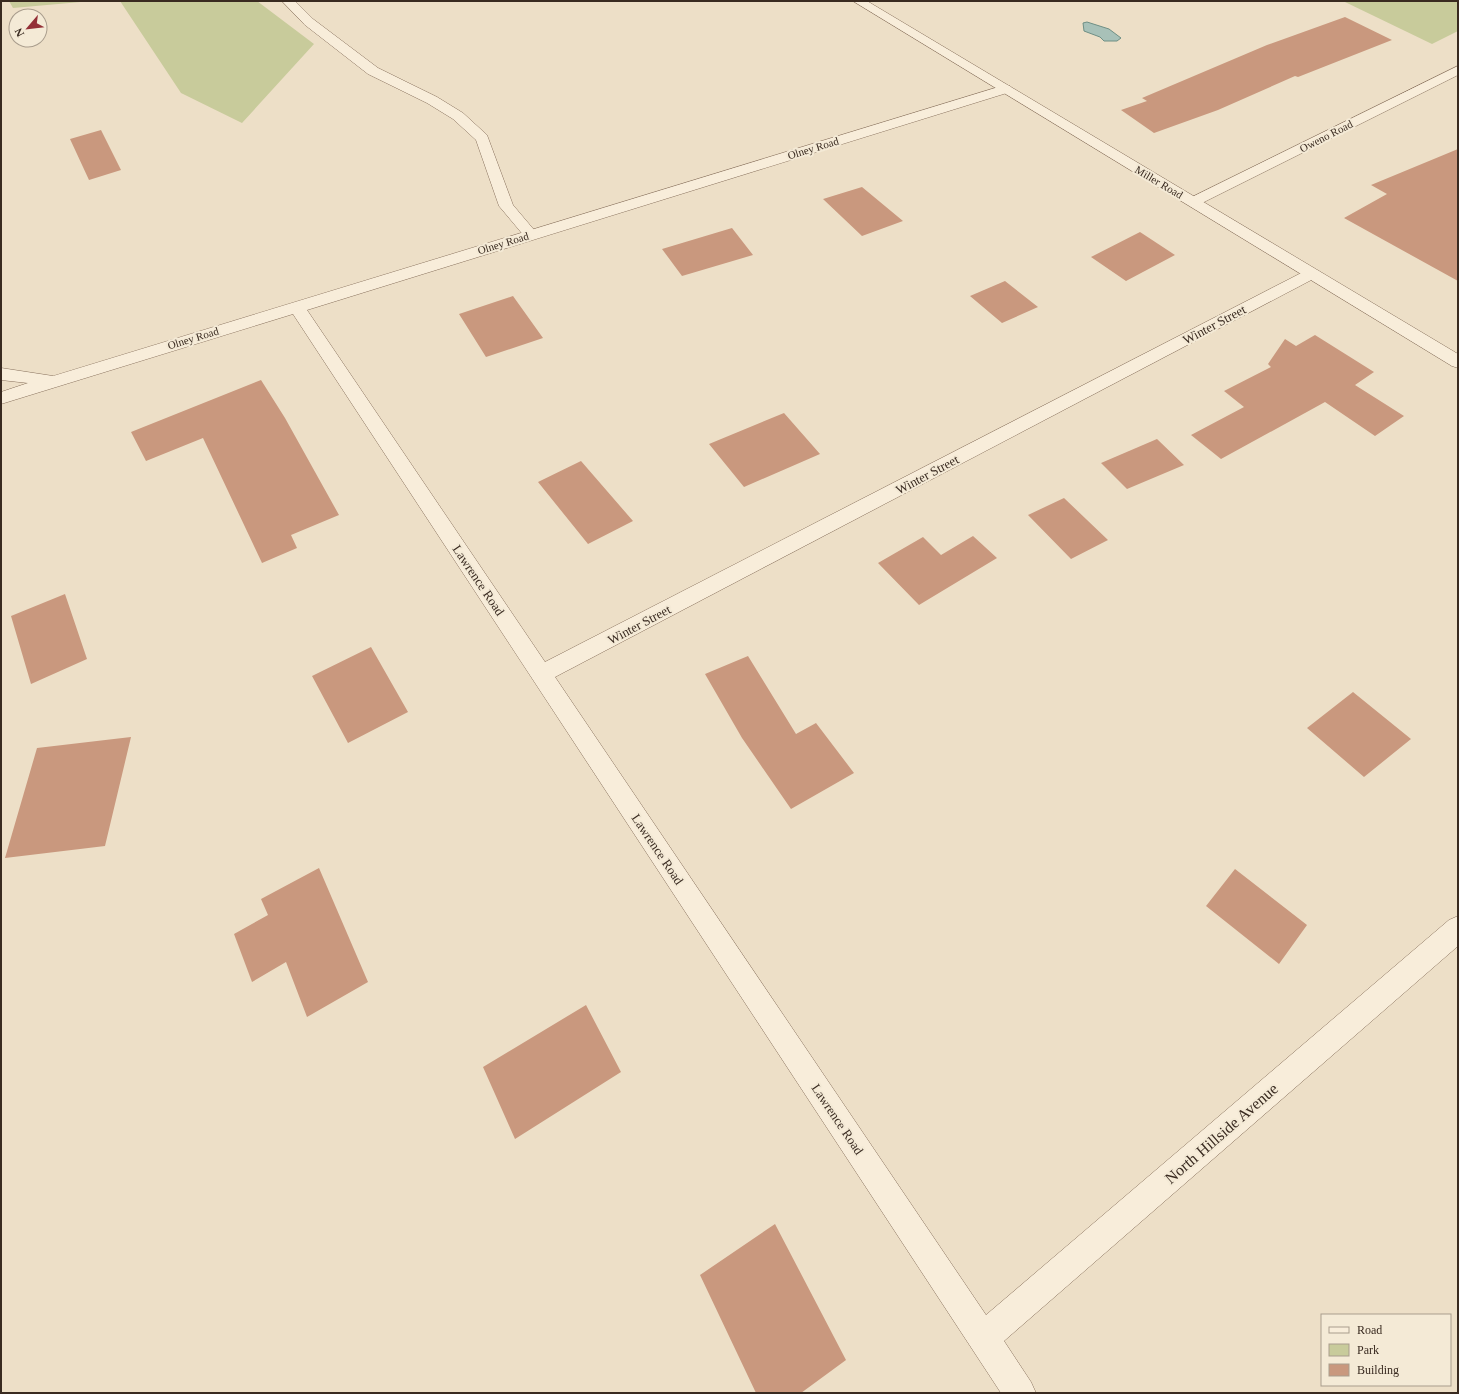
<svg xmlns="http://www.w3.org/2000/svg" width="1459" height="1394" font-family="Georgia,serif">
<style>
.green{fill:#c8cb9b}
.water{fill:#a8c1b8;stroke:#6f8f85}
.building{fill:#c9987e}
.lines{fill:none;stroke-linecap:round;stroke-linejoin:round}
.service-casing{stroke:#88715d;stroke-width:1}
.minor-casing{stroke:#88715d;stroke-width:1}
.tertiary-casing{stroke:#88715d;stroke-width:1}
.service{fill:#f8edda;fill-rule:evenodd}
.minor{fill:#f8edda;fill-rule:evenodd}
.tertiary{fill:#f8edda;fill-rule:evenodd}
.labels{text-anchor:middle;stroke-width:4;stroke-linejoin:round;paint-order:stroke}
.far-street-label{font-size:11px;fill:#392a20;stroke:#f4ead6}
.street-label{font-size:13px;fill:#392a20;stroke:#f4ead6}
.near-street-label{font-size:16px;fill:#392a20;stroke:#f4ead6}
</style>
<rect width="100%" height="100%" fill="#eddfc7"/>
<path class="green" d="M9,1H92L13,8Z
M120,1H257L314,44L242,123L181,93Z
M1347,1H1458V31L1432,44L1345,2Z"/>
<path class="water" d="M1087,22L1109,29L1121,38L1117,41H1104L1100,37L1084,31L1083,23Z"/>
<path class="building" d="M1345,17L1392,40L1298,77L1295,76L1218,110L1154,133L1121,110L1147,101L1142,98L1267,45Z
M101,130L121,170L89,180L70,139Z
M1458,149V281L1344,218L1387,194L1371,185Z
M862,187L903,221L862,236L823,199Z
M732,228L753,255L682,276L662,249Z
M1140,232L1175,255L1126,281L1091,257Z
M1005,281L1038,307L1002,323L970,296Z
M513,296L543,338L486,357L459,314Z
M1315,335L1374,372L1355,385L1404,416L1375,436L1325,402L1221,459L1191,435L1244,407L1224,391L1271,367L1268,364L1285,339L1296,346Z
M261,380L285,418L339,515L291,535L297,548L262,563L203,438L146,461L131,432Z
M784,413L820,454L744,487L709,444Z
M1157,439L1184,465L1127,489L1101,463Z
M581,461L633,521L588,544L538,482Z
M1064,498L1108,540L1071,559L1028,515Z
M973,536L997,558L919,605L878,563L923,537L941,555Z
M65,594L87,659L31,684L11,616Z
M371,647L408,712L348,743L312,676Z
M748,656L796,734L816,723L854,773L791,809L742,738L705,674Z
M1353,692L1411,739L1364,777L1307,728Z
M131,737L105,846L5,858L37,748Z
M319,868L368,982L307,1017L286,962L252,982L234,934L268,915L261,899Z
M1235,869L1307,925L1279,964L1206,906Z
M586,1005L621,1072L515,1139L483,1067Z
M775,1224L846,1360L801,1393H756L700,1275Z"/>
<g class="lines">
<g class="service-casing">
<path id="service" d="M282,1H295L313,19L378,68L437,97L463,113L487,135L513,205L535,231L538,234L535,237H525L499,206L476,140L453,119L427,103L368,74L305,25Z"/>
</g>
<g class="minor-casing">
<path id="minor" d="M1458,66V75L1198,205H1188L1186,202L1188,199Z
M1005,85L1010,86L1012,89L1010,92L307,310L545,662L1305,271L1311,269L1317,271L1319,274L1317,277L555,677L986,1315L1449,920L1458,916V946L1004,1341L1031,1382L1036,1393H1001L293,314L1,404V392L28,383L1,380V368L53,376Z"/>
</g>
<g class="tertiary-casing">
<path id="tertiary" d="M853,1H867L1458,354V368L1452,366Z"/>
</g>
<use href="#service" class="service"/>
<use href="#minor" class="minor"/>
<use href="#tertiary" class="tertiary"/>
</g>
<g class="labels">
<g class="far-street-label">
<text transform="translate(1326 136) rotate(-27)" y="4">Oweno Road</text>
<text transform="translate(813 148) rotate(-17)" y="4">Olney Road</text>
<text transform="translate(1159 182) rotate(31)" y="4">Miller Road</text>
<text transform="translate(503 243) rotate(-17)" y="4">Olney Road</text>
<text transform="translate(193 338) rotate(-17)" y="4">Olney Road</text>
</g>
<g class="street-label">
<text transform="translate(1214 324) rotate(-28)" y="5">Winter Street</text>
<text transform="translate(927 474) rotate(-28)" y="5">Winter Street</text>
<text transform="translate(479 580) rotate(56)" y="5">Lawrence Road</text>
<text transform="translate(639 624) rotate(-28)" y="5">Winter Street</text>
<text transform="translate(658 849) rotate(56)" y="5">Lawrence Road</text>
<text transform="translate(838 1119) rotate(56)" y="5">Lawrence Road</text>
</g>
<g class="near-street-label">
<text transform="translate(1221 1133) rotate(-41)" y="6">North Hillside Avenue</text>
</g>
</g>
<rect width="1459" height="1394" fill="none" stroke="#392a20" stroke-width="4"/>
<rect x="1321" y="1314" width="130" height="72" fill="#f4ead6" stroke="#a99d8d"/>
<rect x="1329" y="1327" width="20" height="6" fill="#f8edda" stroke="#a99d8d"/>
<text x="1357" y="1334" font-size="12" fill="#392a20">Road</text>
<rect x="1329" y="1344" width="20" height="12" fill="#c8cb9b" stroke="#a99d8d"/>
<text x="1357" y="1354" font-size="12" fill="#392a20">Park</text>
<rect x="1329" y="1364" width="20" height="12" fill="#c9987e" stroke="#a99d8d"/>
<text x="1357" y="1374" font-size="12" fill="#392a20">Building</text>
<g transform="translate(28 28) rotate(242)"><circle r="19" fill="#f4ead6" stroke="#a99d8d"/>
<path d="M0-3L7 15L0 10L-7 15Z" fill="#942f36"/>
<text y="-6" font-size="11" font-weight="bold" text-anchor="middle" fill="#392a20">N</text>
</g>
</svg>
